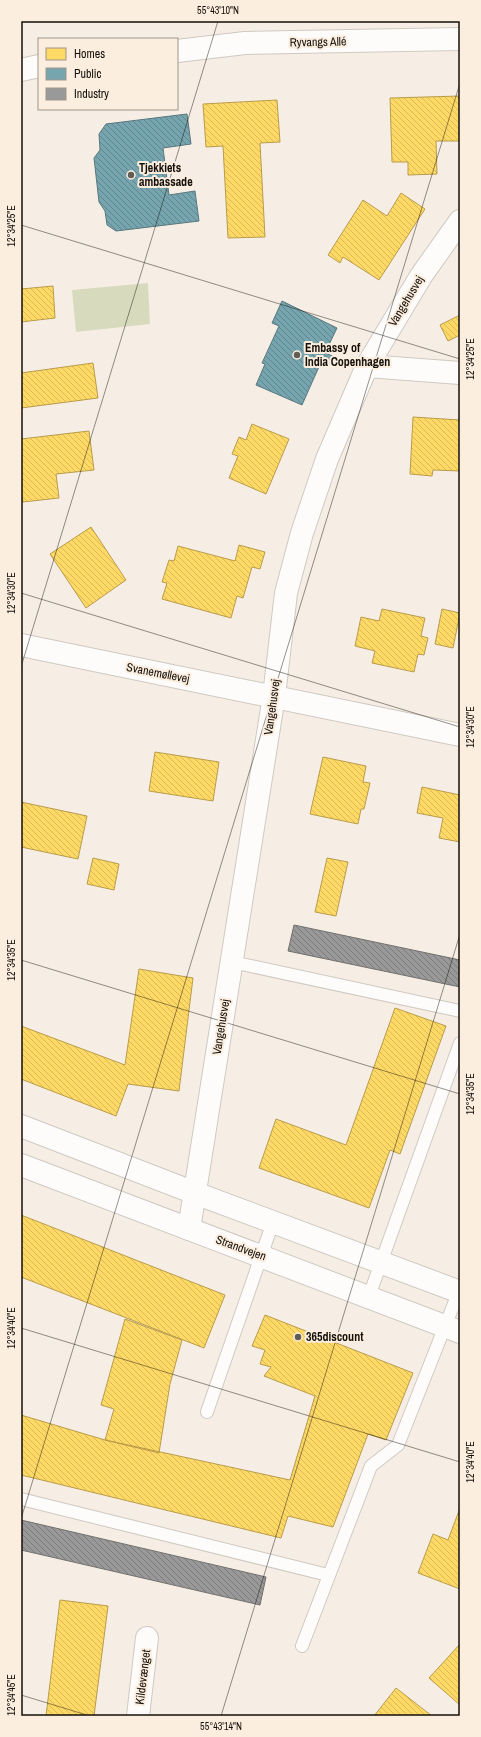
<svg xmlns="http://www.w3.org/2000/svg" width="481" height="1737" font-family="'Archivo Narrow',sans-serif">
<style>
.grass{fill:#d8dabd}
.homes{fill:url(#homes-back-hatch);stroke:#b89c4a}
.public{fill:url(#public-back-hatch);stroke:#58787d}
.industry{fill:url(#industry-back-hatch);stroke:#71706e}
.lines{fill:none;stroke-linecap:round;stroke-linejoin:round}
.service-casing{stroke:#cfc9c2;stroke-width:14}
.minor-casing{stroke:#cfc9c2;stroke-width:24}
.tertiary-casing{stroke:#cfc9c2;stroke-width:24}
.service{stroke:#fefcfb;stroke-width:12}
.minor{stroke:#fefcfb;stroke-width:22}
.tertiary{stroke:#fefcfb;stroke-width:22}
.ticks{fill:none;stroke:#130f09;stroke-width:1;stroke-opacity:0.45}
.poi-dot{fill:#625d56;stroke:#fceedf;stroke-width:1.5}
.labels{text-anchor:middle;stroke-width:4;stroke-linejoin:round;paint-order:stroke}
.street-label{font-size:12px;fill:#130f09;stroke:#fceedf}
.poi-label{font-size:12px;font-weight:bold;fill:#130f09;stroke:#fceedf;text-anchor:start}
.neatline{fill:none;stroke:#130f09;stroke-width:1.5}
.ticks-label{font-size:10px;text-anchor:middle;fill:#130f09}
</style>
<defs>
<pattern id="homes-back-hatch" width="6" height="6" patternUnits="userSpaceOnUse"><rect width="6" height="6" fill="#ffd966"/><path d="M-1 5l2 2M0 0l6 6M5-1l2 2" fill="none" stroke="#dab957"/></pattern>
<pattern id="public-back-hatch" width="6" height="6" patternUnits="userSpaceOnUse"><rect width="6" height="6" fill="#76a5af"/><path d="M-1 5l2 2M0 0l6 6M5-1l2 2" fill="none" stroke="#60858d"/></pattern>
<pattern id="industry-back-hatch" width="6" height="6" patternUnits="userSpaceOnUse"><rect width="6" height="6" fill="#999"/><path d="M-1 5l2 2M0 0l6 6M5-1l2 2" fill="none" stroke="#7c7b7b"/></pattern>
</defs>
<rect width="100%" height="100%" fill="#f6eee5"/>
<path class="grass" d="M148,283L150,324L76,332L72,290Z"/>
<path class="homes" d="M460,96V141H436L437,174L408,175V162H392L390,98Z
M277,100L280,142L260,143L265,237L228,238L223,146L206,147L203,104Z
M401,193L425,209L379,280L343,257L340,263L328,255L363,200L387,216Z
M53,286L55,318L21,322V289Z
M460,315V335L448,341L440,325Z
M93,363L98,398L21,408V373Z
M413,417L460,420V471L433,470L432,476L410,474Z
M252,424L289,439L266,494L229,478L238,456L232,454L239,437L246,440Z
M89,431L94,470L56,474L59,498L23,502L21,488V439Z
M91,527L126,580L86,608L50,554Z
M239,545L265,552L260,569L252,567L243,598L237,596L231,618L162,599L167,583L162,582L169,560L174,561L178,546L235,561Z
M382,609L425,618L421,636L428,638L424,655L418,654L414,672L372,663L375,651L355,646L361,617L379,621Z
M442,609L460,613L453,648L435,644Z
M155,752L219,762L213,801L149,791Z
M323,757L366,766L363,782L370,783L364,809H361L358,824L310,814Z
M422,787L460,795V842L439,838L443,818L417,813Z
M21,802L87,816L78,859L21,847Z
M93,858L119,864L114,890L87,884Z
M327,858L348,862L336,916L315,912Z
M139,969L193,978L179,1091L128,1084L116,1116L21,1079V1026L125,1065Z
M395,1008L446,1026L400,1154L390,1150L369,1208L259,1168L276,1119L346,1145Z
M21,1215L225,1295L204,1348L21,1277Z
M265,1315L413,1373L386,1440L368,1434L333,1527L288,1516L281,1538L21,1475V1415L105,1440L290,1480L315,1396L264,1376L271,1367L260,1364L265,1350L252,1346Z
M125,1319L182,1340L170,1384L159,1453L105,1440L114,1409L101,1405Z
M460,1508V1589L418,1573L433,1534L448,1540Z
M60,1600L108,1606L94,1716H46Z
M460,1644V1705L429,1678Z
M396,1688L432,1716H374Z"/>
<path class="public" d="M187,114L191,144L163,148L169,195L195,191L199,221L116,231L107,225L105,211L99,202L94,158L100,150L99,134L106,124Z
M282,301L337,328L325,353L335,357L332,364L322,360L302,405L256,385L265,364L262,363L279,326L272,323Z"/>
<path class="industry" d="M294,925L460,960V987L288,951Z
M21,1520L266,1577L260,1605L21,1550Z"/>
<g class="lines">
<g class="service-casing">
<path id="service" d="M232,962L460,1011
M369,1296L460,1043
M207,1412L273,1222
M21,1499L328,1575
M302,1646L371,1466L398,1445L459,1291"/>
</g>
<g class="minor-casing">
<path id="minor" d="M367,366L460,373
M21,645L460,735
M189,1229L274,696L286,593L302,533L327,459L367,366L421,276L460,221
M138,1716L147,1638"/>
</g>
<g class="tertiary-casing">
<path id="tertiary" d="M177,51L245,43L460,39
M21,70L39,66
M21,1126L195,1193L460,1292
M21,1165L460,1332"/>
</g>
<use href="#service" class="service"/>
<use href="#minor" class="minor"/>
<use href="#tertiary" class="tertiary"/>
</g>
<path class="ticks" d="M21,225L460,359M21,593L460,727M21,667L218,21M21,960L460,1094M21,1328L460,1462M21,1519L460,83M21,1695L90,1716M221,1716L460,934"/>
<g class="poi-dot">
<circle cx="131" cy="175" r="4"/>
<circle cx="297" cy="355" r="4"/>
<circle cx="298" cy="1337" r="4"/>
</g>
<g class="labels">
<g class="street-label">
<text transform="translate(318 42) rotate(-1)" y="4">Ryvangs Allé</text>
<text transform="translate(406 301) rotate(-59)" y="4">Vangehusvej</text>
<text transform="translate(158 673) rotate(11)" y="4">Svanemøllevej</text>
<text transform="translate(272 707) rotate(-82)" y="4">Vangehusvej</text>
<text transform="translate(221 1027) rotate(-81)" y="4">Vangehusvej</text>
<text transform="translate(241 1248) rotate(20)" y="4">Strandvejen</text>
<text transform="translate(143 1677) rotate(-83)" y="4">Kildevænget</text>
</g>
<g class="poi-label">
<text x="139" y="172">Tjekkiets<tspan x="139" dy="14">ambassade</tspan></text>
<text x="305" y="352">Embassy of<tspan x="305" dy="14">India Copenhagen</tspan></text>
<text x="306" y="1341">365discount</text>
</g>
</g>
<rect width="481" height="1737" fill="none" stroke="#fceedf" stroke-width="44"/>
<rect x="38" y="38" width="140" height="72" fill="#fceedf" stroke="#9f9589"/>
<rect x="46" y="48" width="20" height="12" fill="#ffd966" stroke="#9f9589"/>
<text x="74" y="58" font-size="12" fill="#130f09">Homes</text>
<rect x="46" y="68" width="20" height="12" fill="#76a5af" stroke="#9f9589"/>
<text x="74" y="78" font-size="12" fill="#130f09">Public</text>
<rect x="46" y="88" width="20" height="12" fill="#999999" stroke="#9f9589"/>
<text x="74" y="98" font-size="12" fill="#130f09">Industry</text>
<rect x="22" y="22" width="437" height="1693" class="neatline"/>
<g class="ticks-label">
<text x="218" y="14">55°43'10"N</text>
<text transform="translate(11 226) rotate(-90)" y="4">12°34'25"E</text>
<text transform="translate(470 359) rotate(-90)" y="4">12°34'25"E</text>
<text transform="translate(11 593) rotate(-90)" y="4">12°34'30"E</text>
<text transform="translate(470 727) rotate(-90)" y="4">12°34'30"E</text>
<text transform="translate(11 960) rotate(-90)" y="4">12°34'35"E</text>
<text transform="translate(470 1094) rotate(-90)" y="4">12°34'35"E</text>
<text transform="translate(11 1328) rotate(-90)" y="4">12°34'40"E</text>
<text transform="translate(470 1462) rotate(-90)" y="4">12°34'40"E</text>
<text transform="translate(11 1695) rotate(-90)" y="4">12°34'45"E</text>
<text x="221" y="1730">55°43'14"N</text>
</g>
</svg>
